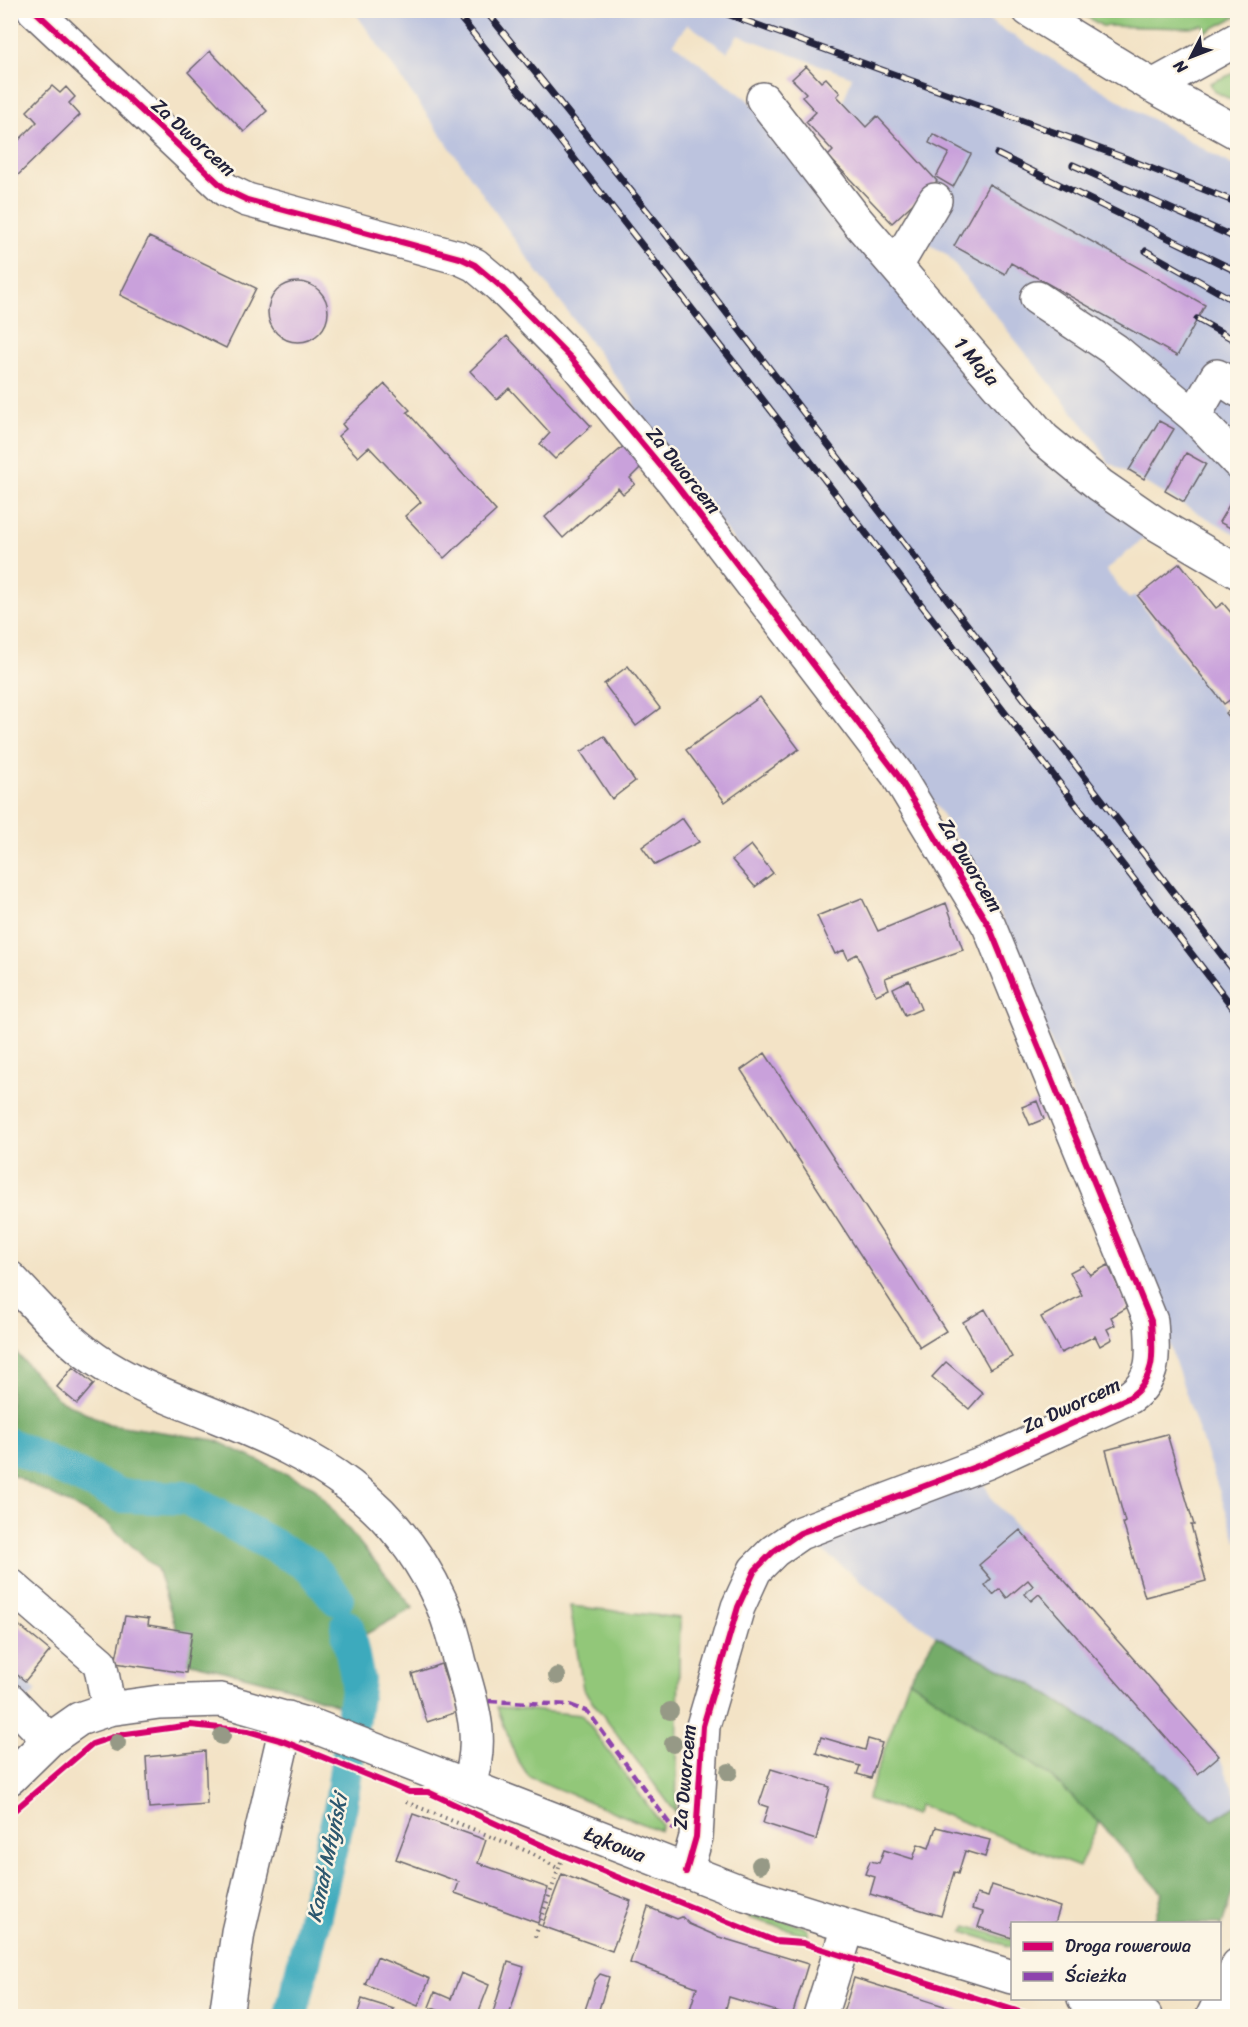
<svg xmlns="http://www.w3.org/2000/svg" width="1248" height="2027" font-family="Sriracha,sans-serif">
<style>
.industrial{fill:#bcc3de}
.green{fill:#92c779;stroke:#5a745a;stroke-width:1.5}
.forest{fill:#75ac69;stroke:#4c6752;stroke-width:1.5}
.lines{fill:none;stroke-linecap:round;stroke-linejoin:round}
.canal{stroke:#3eaabd;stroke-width:34}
.building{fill:#c9a1db}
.minor-casing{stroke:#6b666c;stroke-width:36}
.path{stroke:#6b666c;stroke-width:4;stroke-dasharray:1.5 4.5;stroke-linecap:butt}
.minor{stroke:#fff;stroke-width:33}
.rail-casing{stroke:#22223b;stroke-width:7}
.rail{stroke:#fcf5e5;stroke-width:4.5;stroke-dasharray:14;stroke-linecap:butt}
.quiet{stroke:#8e44ad;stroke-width:4.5;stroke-dasharray:9 4.5;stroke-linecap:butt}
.cycleway-casing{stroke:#fcf5e5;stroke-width:10}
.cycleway{stroke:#d6006c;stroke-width:6}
.tree{fill:#969986}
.labels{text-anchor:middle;stroke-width:5;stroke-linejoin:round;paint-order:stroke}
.street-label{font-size:20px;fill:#22223b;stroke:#fcf5e5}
.water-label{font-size:21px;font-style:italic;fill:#2d586f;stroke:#fcf5e5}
</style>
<rect width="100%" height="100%" fill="#fcf5e5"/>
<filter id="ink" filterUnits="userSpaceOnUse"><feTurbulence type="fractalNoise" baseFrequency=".0167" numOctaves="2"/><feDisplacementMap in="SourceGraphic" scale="12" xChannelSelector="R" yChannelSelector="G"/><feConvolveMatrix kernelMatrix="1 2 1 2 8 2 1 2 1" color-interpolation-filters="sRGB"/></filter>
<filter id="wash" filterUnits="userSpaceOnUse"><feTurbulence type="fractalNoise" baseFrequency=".008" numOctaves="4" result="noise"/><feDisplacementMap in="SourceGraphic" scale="24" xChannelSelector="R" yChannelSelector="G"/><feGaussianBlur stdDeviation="1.35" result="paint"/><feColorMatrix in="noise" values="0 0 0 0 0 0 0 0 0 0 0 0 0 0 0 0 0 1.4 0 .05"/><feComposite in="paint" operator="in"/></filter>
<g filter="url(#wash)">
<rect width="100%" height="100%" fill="#f3e3c6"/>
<path class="industrial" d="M354,11H973L1125,104L1237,168V535L1108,462L1097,442L946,254L923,241L949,195L877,117L866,127L843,102L852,77L738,35L727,52L688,24L673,43L748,100L1147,536L1106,570L1129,599L1134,595L1237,728V1543L1157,1309L1001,916L940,811L823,653L639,420L632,398L534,267Z
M975,1467L992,1499L1219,1756L1237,1798V1805L1213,1820L1155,1764L1033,1685L936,1636L876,1593L800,1533Z
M11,1670L37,1691L11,1715Z"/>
<path class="green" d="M1232,11L1237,16L1206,32L1203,25L1190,28L1102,26L1077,11Z
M1237,72V103L1214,91L1210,83Z
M570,1606L680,1618L676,1813L583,1689Z
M909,1680L1049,1775L1099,1822L1079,1867L919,1805L915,1815L867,1799Z
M497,1707L582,1715L662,1825L660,1831L529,1777L516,1757Z
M751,1909L809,1929L808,1935L749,1918Z
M967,1926L1012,1940V1947L963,1932Z"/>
<path class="forest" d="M10,1346L58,1399L109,1424L215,1440L314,1487L413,1608L357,1639L343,1707L284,1686L187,1662L157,1569L107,1523L11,1474Z
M936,1636L1033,1685L1155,1764L1213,1820L1237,1805V1878L1220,1931V1924L1154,1923L1162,1893L1099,1822L1049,1775L909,1680Z"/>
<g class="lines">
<path class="canal" d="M10,1445L122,1496L187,1498L310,1566L337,1599
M291,2016L341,1805L358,1681L347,1627"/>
</g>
<g id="blocks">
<path class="building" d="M210,51L267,111L244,132L188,72Z
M806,66L821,82L826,78L840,93L837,96L866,127L877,116L937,181L892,223L828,156L833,151L806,122L816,112L802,97L806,93L792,79Z
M52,86L60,93L66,87L75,97L69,103L80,115L16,177L10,171V137L16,143L37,122L27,111Z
M933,134L971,154L953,187L936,177L949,153L929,143Z
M989,184L1205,305L1177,356L1011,263L1005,274L954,246Z
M149,237L256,288L226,348L120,295Z
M268 312a30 30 0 1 1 60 0a30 30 0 1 1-60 0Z
M507,336L591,426L555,459L540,444L550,433L509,388L497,400L470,371Z
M385,384L410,410L407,412L496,511L444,558L405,516L421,502L369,447L358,457L338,436L346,429L342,424Z
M1159,421L1174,429L1144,479L1129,470Z
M628,442L644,464L630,478L635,484L623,494L618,488L563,538L545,517Z
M1186,453L1206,464L1184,502L1165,491Z
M1235,495L1238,496V532L1219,522Z
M1180,563L1216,608L1223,603L1238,621V694L1224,704L1138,596Z
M628,666L660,708L636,726L604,684Z
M760,697L799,749L725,802L686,750Z
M1238,703V728L1226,713Z
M604,736L635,781L612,799L581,752Z
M682,818L699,842L655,865L642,847Z
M751,845L773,873L755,887L732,860Z
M862,898L878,931L946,903L963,950L885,978L889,989L876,995L857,954L848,959L844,950L835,954L817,916Z
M909,980L921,1009L905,1016L893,988Z
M765,1053L946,1331L920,1347L741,1070Z
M1037,1101L1044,1119L1030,1125L1022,1107Z
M1083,1265L1090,1275L1108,1265L1128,1307L1111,1317L1115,1325L1107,1329L1112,1339L1100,1346L1095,1336L1061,1353L1041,1317L1082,1295L1070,1272Z
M985,1309L1012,1357L990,1369L963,1322Z
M946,1362L983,1393L969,1409L932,1377Z
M73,1367L94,1384L77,1404L57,1387Z
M1167,1434L1194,1525H1191L1206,1581L1145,1597L1123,1523L1125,1522L1106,1450Z
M1020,1530L1219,1756L1198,1774L1039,1594L1031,1601L1025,1594L1033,1586L1028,1580L1007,1598L1000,1589L993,1595L985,1585L991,1579L979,1565Z
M125,1616L149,1619L148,1625L192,1632L186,1673L115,1663Z
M10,1618L50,1651L25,1681L10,1669Z
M441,1664L457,1712L427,1722L412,1674Z
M821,1737L865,1750L868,1739L882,1743L871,1778L857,1774L860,1766L816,1753Z
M205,1751L207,1804L149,1808L146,1757Z
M771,1769L830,1787L816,1840L763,1823L768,1807L759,1804Z
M413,1814L486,1840L478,1863L548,1888L538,1923L455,1893L459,1882L396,1859Z
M936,1827L990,1840L985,1857L965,1851L958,1874L954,1872L941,1916L870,1894L875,1877L865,1874L870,1861L879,1863L884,1850L913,1859L918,1844L929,1848Z
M562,1874L631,1901L612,1951L542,1926Z
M992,1885L1060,1907L1055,1923H1012V1938L978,1927L983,1912L972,1909L977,1894L988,1897Z
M648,1907L677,1919L682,1917L689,1924L719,1937L808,1964L792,2016L729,1997L724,2016H688L697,1987L630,1963Z
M377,1957L430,1979L418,2006L365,1984Z
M508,1962L524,1967L509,2016H492Z
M461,1973L489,1985L477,2016H454L429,2007L435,1992L451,1999Z
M600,1974L609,1977L597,2016H583L595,1980Z
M854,1978L976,2016H842Z
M362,1999L394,2009L392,2016H357Z"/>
</g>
</g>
<g filter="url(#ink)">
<use href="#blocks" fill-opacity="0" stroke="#6b666c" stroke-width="1.5"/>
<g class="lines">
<g class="minor-casing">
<path id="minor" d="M34,10L226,190L247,200L460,258L475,265L500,286L571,358L674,482L897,774L989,926L1151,1321C1153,1351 1157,1378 1130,1397L988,1462L800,1533L774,1551L755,1570L738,1607L703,1726L696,1837L686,1872
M1029,10L1153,86L1238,133
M1153,86L1238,39
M763,99L858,222L1044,439L1100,485L1155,523L1238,572
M896,266L935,200
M1037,298L1115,350L1194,416L1238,462
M1194,416L1217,376L1238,390
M10,1278C37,1306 63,1337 95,1359C132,1385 177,1400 218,1417C318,1457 395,1499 441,1602C450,1621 455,1642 460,1663C473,1706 485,1742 468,1786
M10,1585L100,1663L109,1709
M10,1700L49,1740
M10,1778L49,1740L79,1719L109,1709L159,1702L221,1700L316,1727L746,1894L1012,1977
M1084,1998L1145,2016
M226,2016L238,1932L288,1718
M820,2016L848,1927
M1213,2016L1238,1965"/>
</g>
<path class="path" d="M406,1802L529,1852L559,1869
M535,1937L563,1856"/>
<use href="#minor" class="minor"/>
<g class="rail-casing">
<path id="rail" d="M454,10L561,142L739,369L1238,1014
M485,10L665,233L1238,976
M716,10L1125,158L1238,203
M997,154L1238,272
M1073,165L1238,239
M1146,251L1238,303
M1197,319L1238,342"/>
</g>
<use href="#rail" class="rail"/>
<path class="quiet" d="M489,1701L570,1705L588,1712L674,1830"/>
<g class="cycleway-casing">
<path id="cycleway" d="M34,10L226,190L247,200L460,258L475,265L500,286L571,358L674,482L897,774L989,926L1151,1321C1153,1351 1157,1378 1130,1397L988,1462L800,1533L774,1551L755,1570L738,1607L703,1726L696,1837L686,1872
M10,1814L92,1744L119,1735L191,1725L248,1731L283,1741L409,1792H428L563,1855L775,1941L803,1943L1032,2016"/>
</g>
<use href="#cycleway" class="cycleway"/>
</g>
<g class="tree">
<circle cx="557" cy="1676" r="9"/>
<circle cx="670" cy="1711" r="9"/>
<circle cx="222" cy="1736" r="9"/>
<circle cx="117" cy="1743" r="9"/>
<circle cx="673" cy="1744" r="9"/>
<circle cx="729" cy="1772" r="9"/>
<circle cx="760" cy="1865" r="9"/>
</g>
</g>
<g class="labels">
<g class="street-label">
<text transform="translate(194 137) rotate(42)" y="7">Za Dworcem</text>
<text transform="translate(977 361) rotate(49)" y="7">1 Maja</text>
<text transform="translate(684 470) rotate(51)" y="7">Za Dworcem</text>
<text transform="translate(971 865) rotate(59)" y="7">Za Dworcem</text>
<text transform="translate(1071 1405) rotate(-25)" y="7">Za Dworcem</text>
<text transform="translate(684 1777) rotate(-85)" y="7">Za Dworcem</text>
<text transform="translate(615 1844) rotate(22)" y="7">Łąkowa</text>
</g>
<g class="water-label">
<text transform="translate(327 1858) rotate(-78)" y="7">Kanał Młyński</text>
</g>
</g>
<rect width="1248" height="2027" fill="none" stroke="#fcf5e5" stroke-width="36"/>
<rect x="1011" y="1922" width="210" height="78" fill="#fcf5e5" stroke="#a5a1a1" stroke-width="1.5"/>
<rect x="1023" y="1942" width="30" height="9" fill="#d6006c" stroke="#a5a1a1" stroke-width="1.5"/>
<text x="1065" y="1952" font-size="18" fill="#22223b">Droga rowerowa</text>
<rect x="1023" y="1972" width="30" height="9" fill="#8e44ad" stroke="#a5a1a1" stroke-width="1.5"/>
<text x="1065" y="1982" font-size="18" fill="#22223b">Ścieżka</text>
<g transform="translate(1191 57) rotate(228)" stroke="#fcf5e5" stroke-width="4.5" paint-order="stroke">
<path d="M0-4.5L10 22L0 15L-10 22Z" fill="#22223b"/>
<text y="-9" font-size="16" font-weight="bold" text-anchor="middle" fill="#22223b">N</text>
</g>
</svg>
